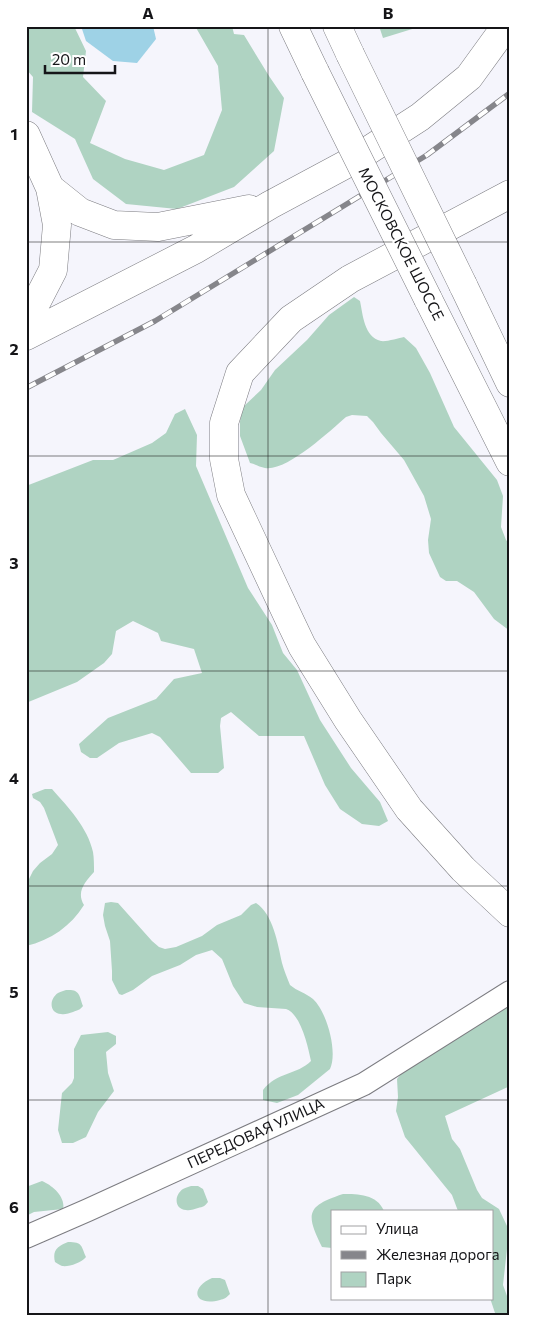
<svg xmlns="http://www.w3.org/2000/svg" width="536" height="1342" font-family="Commissioner,sans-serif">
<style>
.green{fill:#afd3c2}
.water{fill:#9ed2e6}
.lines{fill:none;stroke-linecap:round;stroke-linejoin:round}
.street-casing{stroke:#7c7c81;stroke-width:24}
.secondary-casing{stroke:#7c7c81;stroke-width:29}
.primary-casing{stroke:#7c7c81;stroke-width:29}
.street{stroke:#fff;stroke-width:22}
.secondary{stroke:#fff;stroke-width:28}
.primary{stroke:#fff;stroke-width:28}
.rail-casing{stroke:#86868b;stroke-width:5.5}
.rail{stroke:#fff;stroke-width:4;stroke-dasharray:11;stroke-linecap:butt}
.primary-bridge-casing{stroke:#7c7c81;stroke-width:29;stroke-linecap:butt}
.primary-bridge{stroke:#fff;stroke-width:28}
.grid{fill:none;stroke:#151518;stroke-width:1;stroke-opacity:0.55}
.labels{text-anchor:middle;stroke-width:4;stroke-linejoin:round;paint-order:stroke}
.street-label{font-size:15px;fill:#151518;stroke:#fff}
.neatline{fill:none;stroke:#151518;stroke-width:2}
.grid-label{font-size:16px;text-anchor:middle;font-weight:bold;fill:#151518}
</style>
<rect width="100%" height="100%" fill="#f5f5fc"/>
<path class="green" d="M26,26H74L86,51L83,77L106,101L90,143L125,159L164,170L204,155L222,110L218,66L195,26H232L234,34L244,35L269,76L284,98L274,151L234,187L177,209L126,204L93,179L75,139L32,112L33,77L26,69Z
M379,26H422L383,38Z
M354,297L360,301C363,315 364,337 381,341C386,342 399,338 404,337L416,348L430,373L454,427L497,480L503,496L501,527L506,540L510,544V631L494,619L474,592L457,581H446L440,577L429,553L428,540L431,519L424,496L404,460L381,433L373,422L367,416L352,415L346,417C330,431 286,472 265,468C260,467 255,464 250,463L240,436V421L243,407L261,390L275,370L307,340L329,315Z
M185,409L197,435L196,466L248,588L272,625L283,653L297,670L320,720L351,768L380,802L388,821L379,826L362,824L340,809L325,785L304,736H259L231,712L221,718L220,726L224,768L218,773H191L160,737L152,733L119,743L97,758H90L81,752L79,744L108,718L156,699L174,679L202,673L194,649L161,641L158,633L133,621L116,631L112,654L104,663L77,682L26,703V486L93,460H113L152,443L166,433L175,414Z
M45,789H52C68,807 88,828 93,852C94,858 94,866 94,872C85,882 76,892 84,905C71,926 51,940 26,946V885L33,871L40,863L52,854L58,845L44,808L40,802L33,798L32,794Z
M111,902L118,903L152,941L159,947L165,949L176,947L202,936L217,925L241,915L251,905L256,903C273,914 278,944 282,963C284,970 287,978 290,985C297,991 306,993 313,999C327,1012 338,1052 330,1069L298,1095L277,1103L263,1100V1090C277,1072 297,1075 311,1061C308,1047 301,1014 286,1009L257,1007L244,1003L233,986L222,959L212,950L196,955L180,965L152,976L133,990L122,995L119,994L112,980V971L110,941L105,926L103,915L105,903Z
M510,985V1086L445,1116L452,1139L460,1149L477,1190L482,1198L499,1209L507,1226V1249L503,1285L507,1296L510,1300V1316H496L490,1298H492V1211H458L452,1195L405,1137L396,1111L398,1097L397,1079L405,1069Z
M66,990C80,989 79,995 83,1006C80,1010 78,1010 73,1012C69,1013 65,1015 61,1014C49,1013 49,999 58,993C60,992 63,991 66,990Z
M108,1032L116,1036V1044L106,1052L108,1073L114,1091L98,1112L86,1137L73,1143H62L58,1130L62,1093L72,1083L74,1078V1049L81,1035Z
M42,1181C52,1185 66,1197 63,1209L34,1212L26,1216V1187Z
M191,1186H198L203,1189L208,1202C205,1206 203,1207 198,1208C194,1209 190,1211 186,1210C174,1209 174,1195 183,1189C185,1188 188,1187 191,1186Z
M343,1194C358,1194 377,1194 384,1211H332V1248L322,1247C305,1213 307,1206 343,1194Z
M68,1242C83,1242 81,1246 86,1257C81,1263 69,1267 62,1266C59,1265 57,1263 55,1262C52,1250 58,1246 68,1242Z
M212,1278H220L225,1280L230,1294C226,1298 224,1299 220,1300C194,1307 189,1288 212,1278Z"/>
<path class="water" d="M81,26H153L156,39L137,63L113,61L86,41Z"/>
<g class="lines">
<g class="street-casing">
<g id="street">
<path id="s1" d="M26,1237L88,1210L364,1084L510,992"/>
</g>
</g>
<g class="secondary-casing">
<path id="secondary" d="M510,194L350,279L291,319L240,373L224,423V459L231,495L291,623L302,646L348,720L409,809L463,869L510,913"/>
</g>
<g class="primary-casing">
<path id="primary" d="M293,26L315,72
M337,26L350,54
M26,135L50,188L57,225L53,270L37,301L26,313
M50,188L80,212L114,225L158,227L249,209
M463,285L510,383
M428,299L510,462
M26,336L196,249L270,205L352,161L420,117L469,77L506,26"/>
</g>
<use href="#street" class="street"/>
<use href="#secondary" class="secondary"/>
<use href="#primary" class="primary"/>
<g class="rail-casing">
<path id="rail" d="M26,388L155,321L427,155L510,93"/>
</g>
<use href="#rail" class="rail"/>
<g class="primary-bridge-casing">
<path id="primary-bridge" d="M350,54L463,285
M315,72L428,299"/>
</g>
<use href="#primary-bridge" class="primary-bridge"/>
</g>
<path class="grid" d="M268,26V1316M26,242H510M26,456H510M26,671H510M26,886H510M26,1100H510"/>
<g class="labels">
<g class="street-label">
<text transform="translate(401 244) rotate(63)" y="5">МОСКОВСКОЕ ШОССЕ</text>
<text dy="5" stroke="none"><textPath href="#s1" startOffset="252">ПЕРЕДОВАЯ УЛИЦА</textPath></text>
</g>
</g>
<rect width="536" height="1342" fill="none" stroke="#ffffff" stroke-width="55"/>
<rect x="331" y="1210" width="162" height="90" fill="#ffffff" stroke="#a1a1a3"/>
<rect x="341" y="1226" width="25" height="8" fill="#ffffff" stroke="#a1a1a3"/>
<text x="376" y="1234" font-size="15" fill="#151518">Улица</text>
<rect x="341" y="1251" width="25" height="8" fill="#86868b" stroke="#a1a1a3"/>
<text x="376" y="1260" font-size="15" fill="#151518">Железная дорога</text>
<rect x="341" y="1272" width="25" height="15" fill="#afd3c2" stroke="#a1a1a3"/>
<text x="376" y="1284" font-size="15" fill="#151518">Парк</text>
<path d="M45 65v8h70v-8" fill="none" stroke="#151518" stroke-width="2.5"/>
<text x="52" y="65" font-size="15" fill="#151518" stroke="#ffffff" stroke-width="4" paint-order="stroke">20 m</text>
<rect x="28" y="28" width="480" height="1286" class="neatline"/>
<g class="grid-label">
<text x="148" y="19">A</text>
<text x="388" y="19">B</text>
<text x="14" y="140">1</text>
<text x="14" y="355">2</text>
<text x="14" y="569">3</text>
<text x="14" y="784">4</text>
<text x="14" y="998">5</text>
<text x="14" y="1213">6</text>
</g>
</svg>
